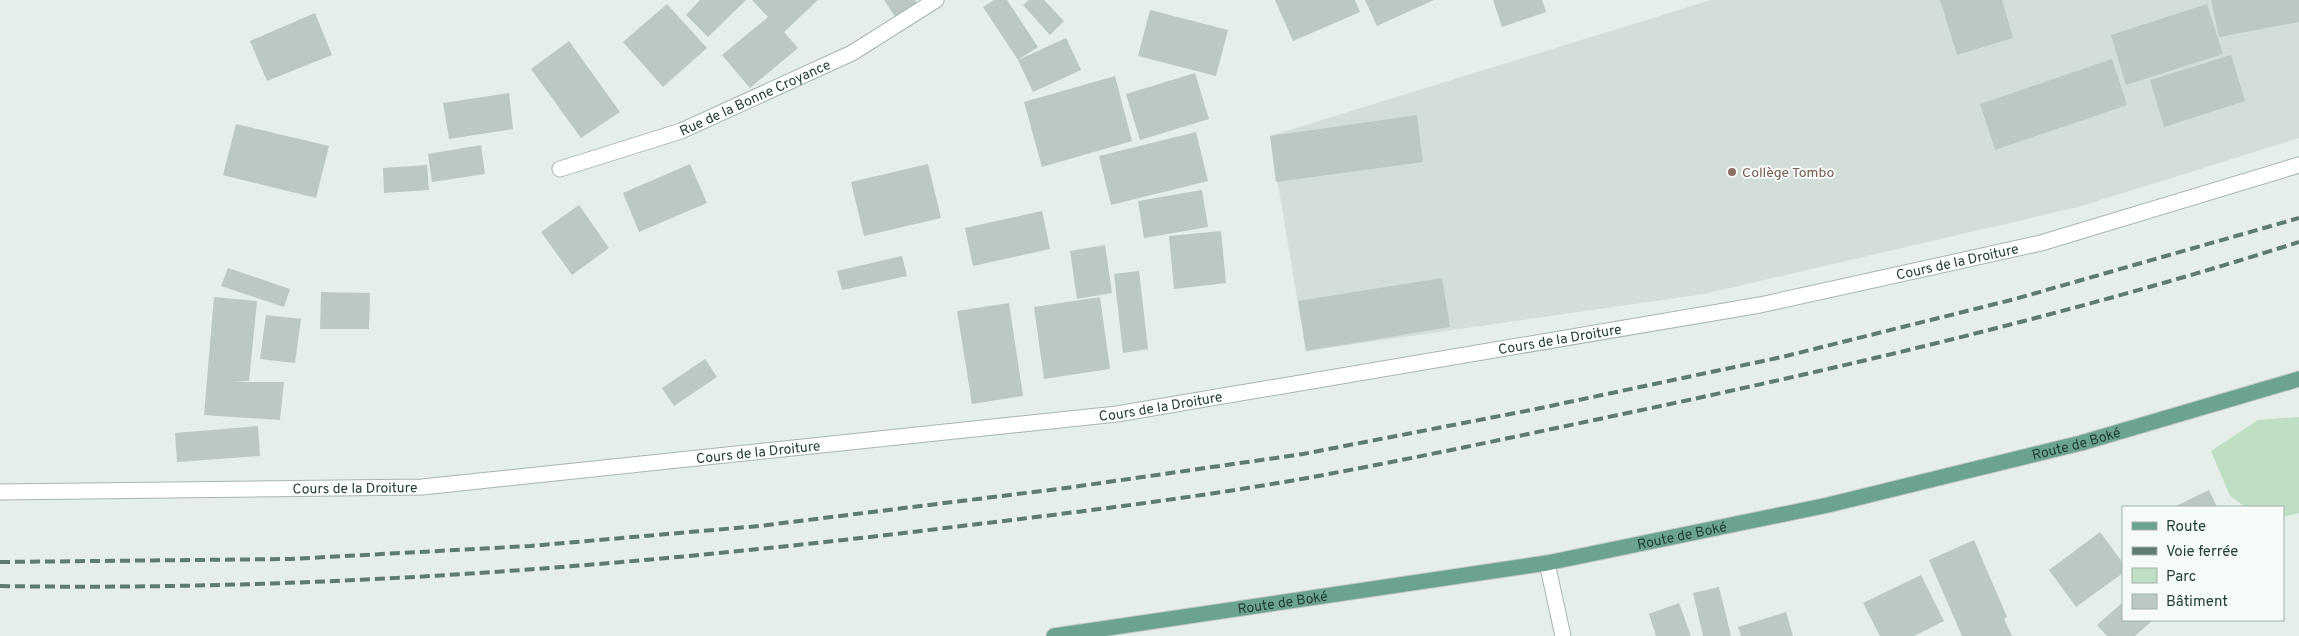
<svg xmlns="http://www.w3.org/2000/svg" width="2299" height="636" font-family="Overpass,sans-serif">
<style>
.built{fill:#d3ded8}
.green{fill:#bfdfc4}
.building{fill:#bbc9c2}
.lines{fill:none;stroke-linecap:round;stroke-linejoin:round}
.minor-casing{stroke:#a7b6b0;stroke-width:17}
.primary-casing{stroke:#c2cac7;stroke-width:17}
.minor{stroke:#fff;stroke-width:15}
.primary{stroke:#6ba38f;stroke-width:15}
.rail{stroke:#5f7b71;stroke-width:4;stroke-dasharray:10 5;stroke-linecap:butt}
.education-dot{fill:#8d6e63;stroke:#f6faf8;stroke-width:2}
.labels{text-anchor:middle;stroke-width:4;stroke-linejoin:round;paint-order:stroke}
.street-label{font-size:14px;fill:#244036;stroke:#f6faf8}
.education-label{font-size:14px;fill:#785e54;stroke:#f6faf8;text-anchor:start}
</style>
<rect width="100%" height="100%" fill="#e5eee9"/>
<path class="built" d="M1711,0H2299V138L2078,207L1704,294L1306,351L1270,136Z"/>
<path class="green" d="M2299,417V513L2283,517V507H2245L2230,496L2211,451L2258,420Z"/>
<path class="building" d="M700,0H746L708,37L686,15Z
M752,0H818L784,32L798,48L750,88L722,55L768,17Z
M884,0H915L919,6L898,21Z
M994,0H1007L1038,47L1018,60L983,7Z
M1029,0H1044L1064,21L1050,35L1023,5Z
M1275,0H1355L1360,12L1293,41Z
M1365,0H1434L1377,26Z
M1493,0H1542L1546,12L1502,27Z
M1940,0H2002L2013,38L1957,55Z
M2211,0H2299V22L2219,37Z
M667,4L707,48L663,87L623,42Z
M2207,4L2223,54L2126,85L2111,35Z
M1150,10L1228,30L1216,76L1138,56Z
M315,13L332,55L267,81L250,41Z
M1066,38L1081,70L1033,92L1018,60Z
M569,41L620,112L581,138L531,69Z
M2231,55L2245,101L2164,127L2150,80Z
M2112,59L2127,105L1995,150L1980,104Z
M1195,73L1209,119L1140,140L1126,94Z
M1115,76L1132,141L1042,167L1024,102Z
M509,93L513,129L449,139L443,103Z
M1417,115L1423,162L1276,182L1270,136Z
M236,124L329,146L316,198L223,175Z
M1196,132L1208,181L1111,205L1099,156Z
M481,145L485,174L432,182L428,154Z
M690,164L707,203L639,232L623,193Z
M928,164L941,218L864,236L851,182Z
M427,165L429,190L384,193L383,168Z
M1202,190L1208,227L1144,238L1138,201Z
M579,205L609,248L572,275L541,232Z
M1042,211L1050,249L973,266L965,228Z
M1221,231L1226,283L1174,289L1169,236Z
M1105,245L1112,293L1077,299L1070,251Z
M902,256L907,276L842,290L837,271Z
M228,268L290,289L284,307L221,286Z
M1139,271L1148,349L1123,353L1114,274Z
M1442,278L1450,327L1306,351L1298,301Z
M321,292L370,293L369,329H320Z
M214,297L257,301L249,381L231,382H284L280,420L204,415Z
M1100,297L1110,369L1044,379L1034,307Z
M1009,303L1023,396L972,404L957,311Z
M266,315L301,319L295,363L260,359Z
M705,359L717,377L674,406L662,388Z
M258,426L260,456L177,462L175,433Z
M2209,490L2217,507H2174Z
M2100,532L2123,563V573L2076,607L2049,570Z
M1974,540L2007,617L2004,619L2012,636H1962L1929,560Z
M1921,575L1944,621L1914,636H1880L1863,603Z
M1719,587L1731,636H1703L1693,593Z
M2123,602V620H2153L2135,636H2107L2097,625Z
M1679,603L1691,636H1656L1649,614Z
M1786,612L1793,636H1741L1738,627Z"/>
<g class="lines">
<g class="minor-casing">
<g id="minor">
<path id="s1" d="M560,169L681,131L852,53L936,0"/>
<path id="s2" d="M0,492L422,487L1117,414L1760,305L2041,243L2299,165"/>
<path d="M1547,563L1563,636"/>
</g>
</g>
<g class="primary-casing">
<g id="primary">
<path id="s3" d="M1054,636L1547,563L1828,505L2081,443L2299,379"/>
</g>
</g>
<use href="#minor" class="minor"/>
<use href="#primary" class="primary"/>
<path class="rail" d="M0,562L290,559L530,546L759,526L1066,488L1303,454L1536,409L1782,357L2015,299L2299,218
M0,586C305,591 610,568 912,532C1044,516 1177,501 1307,478C1411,459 1514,437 1618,415C1847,367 2076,313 2299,242"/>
</g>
<circle class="education-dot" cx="1732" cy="172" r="5"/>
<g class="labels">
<g class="street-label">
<text dy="5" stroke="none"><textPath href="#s1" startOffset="208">Rue de la Bonne Croyance</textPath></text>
<text dy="5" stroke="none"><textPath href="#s2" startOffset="1975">Cours de la Droiture</textPath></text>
<text dy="5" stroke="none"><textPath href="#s2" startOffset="1570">Cours de la Droiture</textPath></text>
<text dy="5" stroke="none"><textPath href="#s2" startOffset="1165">Cours de la Droiture</textPath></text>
<text dy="5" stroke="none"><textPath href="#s3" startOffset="1041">Route de Boké</textPath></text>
<text dy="5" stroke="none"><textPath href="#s2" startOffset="760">Cours de la Droiture</textPath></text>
<text dy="5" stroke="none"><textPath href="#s2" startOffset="355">Cours de la Droiture</textPath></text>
<text dy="5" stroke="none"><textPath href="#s3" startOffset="636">Route de Boké</textPath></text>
<text dy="5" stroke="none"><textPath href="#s3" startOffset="231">Route de Boké</textPath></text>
</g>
<g class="education-label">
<text x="1742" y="177">Collège Tombo</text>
</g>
</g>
<rect x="2122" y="506" width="162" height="115" fill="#f6faf8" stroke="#a2b0aa"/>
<rect x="2132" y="522" width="25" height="8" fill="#6ba38f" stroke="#a2b0aa"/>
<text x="2166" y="531" font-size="15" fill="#244036">Route</text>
<rect x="2132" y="547" width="25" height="8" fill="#5f7b71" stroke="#a2b0aa"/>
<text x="2166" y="556" font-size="15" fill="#244036">Voie ferrée</text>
<rect x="2132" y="568" width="25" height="15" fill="#bfdfc4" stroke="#a2b0aa"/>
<text x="2166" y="581" font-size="15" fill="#244036">Parc</text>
<rect x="2132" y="594" width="25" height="15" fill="#bbc9c2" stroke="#a2b0aa"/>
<text x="2166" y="606" font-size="15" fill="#244036">Bâtiment</text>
</svg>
